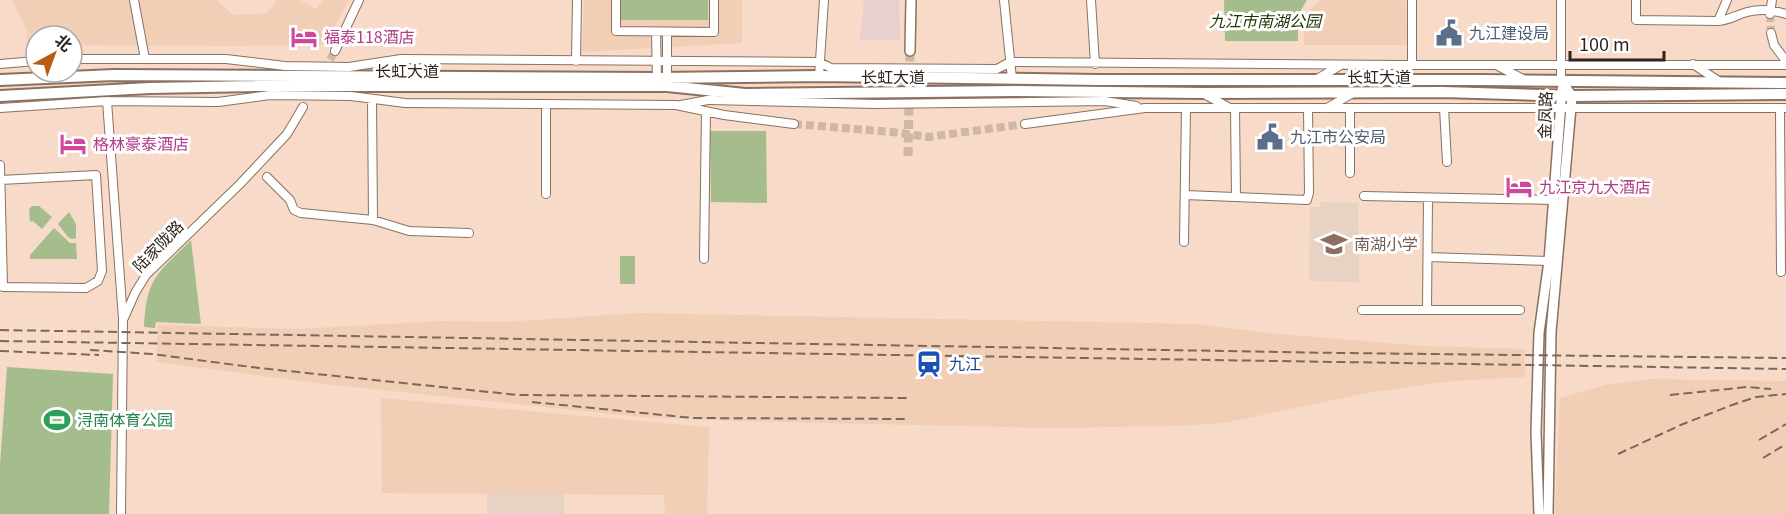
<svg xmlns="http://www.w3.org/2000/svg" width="1786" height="514" font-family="Georgia,'Noto Sans SC',serif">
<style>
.built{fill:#f1ceb6}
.industrial{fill:#eacfcf}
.education{fill:#e7d2c4}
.green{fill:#a5bd8d}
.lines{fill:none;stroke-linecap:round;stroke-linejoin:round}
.minor-tunnel{stroke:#cfb6a5;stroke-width:8;stroke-dasharray:8 4;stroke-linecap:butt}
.major-tunnel{stroke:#cfb6a5;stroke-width:9;stroke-dasharray:9 4.5;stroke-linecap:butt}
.minor-casing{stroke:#8b7160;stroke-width:10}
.major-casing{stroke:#8b7160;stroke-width:12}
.highway-casing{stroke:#8b7160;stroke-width:14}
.minor{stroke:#fff;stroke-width:8}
.major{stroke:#fff;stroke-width:9}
.highway{stroke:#fff;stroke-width:10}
.rail{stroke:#79685c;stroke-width:2;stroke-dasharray:9 4.5;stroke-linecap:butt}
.labels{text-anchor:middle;stroke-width:6;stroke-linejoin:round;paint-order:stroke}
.park-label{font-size:16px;font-style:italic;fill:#223601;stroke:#fff}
.service-label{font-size:16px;fill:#4e5e75;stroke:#fff;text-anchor:start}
.hotel-label{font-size:16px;fill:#b23c85;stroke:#fff;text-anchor:start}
.street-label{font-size:16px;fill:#30251e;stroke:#fff}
.education-label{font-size:16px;fill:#785e54;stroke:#fff;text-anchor:start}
.transit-label{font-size:16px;fill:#164399;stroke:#fff;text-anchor:start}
.leisure-label{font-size:16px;fill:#27864d;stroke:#fff;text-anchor:start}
</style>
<rect width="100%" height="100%" fill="#f7dac7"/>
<path class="built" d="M12,0H216L234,15L267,13L277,0H300L316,9L324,0H349L325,45L233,46L72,45V36H36V45H27V30Z
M584,0H742V43L582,52Z
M1320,0H1406L1407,45H1304L1305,16Z
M639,313L1197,324L1268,333L1425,346L1525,349V377L1452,381L1367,393L1224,423L1176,426L1046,428L735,421L641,417L324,384L156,362L158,325L295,329L444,321L506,322Z
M1649,379L1786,381V514H1555L1560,398L1605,385Z
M381,398L709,427L707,514H665L664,495L382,493Z"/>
<path class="industrial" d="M864,0H899L900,40H860Z"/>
<path class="education" d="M1320,202L1358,203L1359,282L1309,281L1310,207H1320Z
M487,493L564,494V514H487Z"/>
<path class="green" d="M621,0H708V20H621Z
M1224,0H1307L1298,15V41H1225Z
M710,131H766L767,203L711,202Z
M32,206H39L52,217L42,229L33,221L30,222L29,209Z
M69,212L76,224V238L72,239L68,237L58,224Z
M54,228L70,243H76L77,259H30V255Z
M191,240L201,324L156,322L155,328L144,327C146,278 158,273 191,240Z
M620,256H635V284H620Z
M7,367L113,374L109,514H0V465Z"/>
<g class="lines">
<path class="minor-tunnel" d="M1770,14L1771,33
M324,70L335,51
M794,124L892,132L928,137L1025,124"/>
<path class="major-tunnel" d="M908,156L910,51"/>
<g class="minor-casing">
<path id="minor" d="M134,0L145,59
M616,0V31L714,32V0
M1004,0L1012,79
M1091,0L1095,64
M1636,0V20L1718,21
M1727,0L1718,21C1730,20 1736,15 1747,12C1759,9 1774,10 1786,14
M1770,14L1772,0
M656,32L657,81
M1771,33L1774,45L1786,61
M335,51L359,0
M72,59H226L285,66L349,67L401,59L819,62L831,68L997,69L1010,62L1402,65H1786
M576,61L577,0
M0,64L36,61
M1693,64L1720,82
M1412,65V0
M1496,65L1525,80
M819,76L824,0
M1317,79L1341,65
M1561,81V0
M667,82V32
M1204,94L1228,107
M372,99L373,220
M709,100L875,104L1105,101L1136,106
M107,101L123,319L121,514
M681,105L713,99
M0,108L107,101L218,102L270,95L351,96L405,103L676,105L724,115L794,124
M1235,108L1236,197
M1327,108L1353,93
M1350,108V173
M1444,108L1447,162
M1780,108L1781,272
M1025,124L1145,108H1786
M0,165L3,287L86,288L98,281L102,271L96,175L1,180
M267,177L290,200L294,210L301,213L373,220L409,231L469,233
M546,194V104
M1185,195L1307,200L1309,193L1308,109
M1364,196L1554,200
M1184,242L1186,108
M1428,257L1549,261
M704,259L706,111
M1362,310H1520
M1427,310L1428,198
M124,318L135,293L146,275L240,184L287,134L303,107"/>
</g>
<g class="major-casing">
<path id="major" d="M910,51L911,0
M1539,514L1536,432L1539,333L1549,261L1562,89
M1548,514L1551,332L1572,96L1561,81"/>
</g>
<g class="highway-casing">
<path id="highway" d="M0,80L114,75L657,78L819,76L1098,80H1481L1786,83
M0,96L150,88L259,86H667L745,94L1013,91L1203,93L1443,92L1572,96L1786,94"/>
</g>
<use href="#minor" class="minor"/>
<use href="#major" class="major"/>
<use href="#highway" class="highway"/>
<path class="rail" d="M0,330L1340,353L1786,358
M0,341L1786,369
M90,350L152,354L259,368L518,395L908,398
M0,351L99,355
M1670,395L1747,387L1771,389
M532,402L693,418L906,419
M1759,440L1786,424
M1618,454L1683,424L1732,405L1756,397L1786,394
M1763,458L1786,444"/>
</g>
<defs>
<g id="civic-bare" transform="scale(2.07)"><path d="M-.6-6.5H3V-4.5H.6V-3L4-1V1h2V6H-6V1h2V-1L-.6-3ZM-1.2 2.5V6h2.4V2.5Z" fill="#5c6f8a" stroke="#fff" stroke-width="2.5" paint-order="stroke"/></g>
<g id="hotel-bare" transform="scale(2.07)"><path d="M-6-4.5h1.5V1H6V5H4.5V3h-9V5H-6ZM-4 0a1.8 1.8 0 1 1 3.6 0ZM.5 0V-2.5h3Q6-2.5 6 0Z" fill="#d1479c" stroke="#fff" stroke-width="2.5" paint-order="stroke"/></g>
<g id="school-bare" transform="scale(2.07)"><path d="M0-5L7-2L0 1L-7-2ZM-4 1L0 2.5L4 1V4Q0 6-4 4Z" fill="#8d6e63" stroke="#fff" stroke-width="2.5" paint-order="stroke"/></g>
<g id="station-bare" transform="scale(2.07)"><path d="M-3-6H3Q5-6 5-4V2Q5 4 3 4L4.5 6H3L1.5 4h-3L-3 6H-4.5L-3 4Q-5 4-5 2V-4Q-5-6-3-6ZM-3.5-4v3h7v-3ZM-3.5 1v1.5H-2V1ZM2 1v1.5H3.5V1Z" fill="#1a4fb4" stroke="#fff" stroke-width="2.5" paint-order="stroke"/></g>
<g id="stadium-bare" transform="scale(2.07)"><path d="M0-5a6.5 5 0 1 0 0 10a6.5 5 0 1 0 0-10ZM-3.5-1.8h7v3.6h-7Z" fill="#2e9e5b" stroke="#fff" stroke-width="2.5" paint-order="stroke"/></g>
</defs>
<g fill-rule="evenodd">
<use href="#civic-bare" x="1449" y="33"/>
<use href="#hotel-bare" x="304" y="37"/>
<use href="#civic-bare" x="1270" y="137"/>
<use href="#hotel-bare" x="73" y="144"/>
<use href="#hotel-bare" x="1519" y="187"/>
<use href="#school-bare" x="1334" y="244"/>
<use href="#station-bare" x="929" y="364"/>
<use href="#stadium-bare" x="57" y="420"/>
</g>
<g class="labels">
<g class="park-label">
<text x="1265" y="27">九江市南湖公园</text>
</g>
<g class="service-label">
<text x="1469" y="39">九江建设局</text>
<text x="1290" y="143">九江市公安局</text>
</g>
<g class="hotel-label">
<text x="324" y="43">福泰118酒店</text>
<text x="93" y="150">格林豪泰酒店</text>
<text x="1539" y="193">九江京九大酒店</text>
</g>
<g class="street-label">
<text x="407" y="77">长虹大道</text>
<text x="893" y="83">长虹大道</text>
<text x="1379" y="83">长虹大道</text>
<text transform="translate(1545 115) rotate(-88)" y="6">金凤路</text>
<text transform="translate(158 246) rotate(-46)" y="6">陆家陇路</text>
</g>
<g class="education-label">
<text x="1354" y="250">南湖小学</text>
</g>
<g class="transit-label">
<text x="949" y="370">九江</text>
</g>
<g class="leisure-label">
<text x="77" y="426">浔南体育公园</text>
</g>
</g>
<g transform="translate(54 54) rotate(41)"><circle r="28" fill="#ffffff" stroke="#aca8a5" stroke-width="1.5"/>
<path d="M0-4.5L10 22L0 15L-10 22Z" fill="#ba5c13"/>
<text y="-9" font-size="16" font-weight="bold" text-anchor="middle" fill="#30251e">北</text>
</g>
<path d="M1570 51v9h94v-9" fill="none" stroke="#30251e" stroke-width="3"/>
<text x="1579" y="51" font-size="18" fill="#30251e" stroke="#ffffff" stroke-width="4.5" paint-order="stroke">100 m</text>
</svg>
